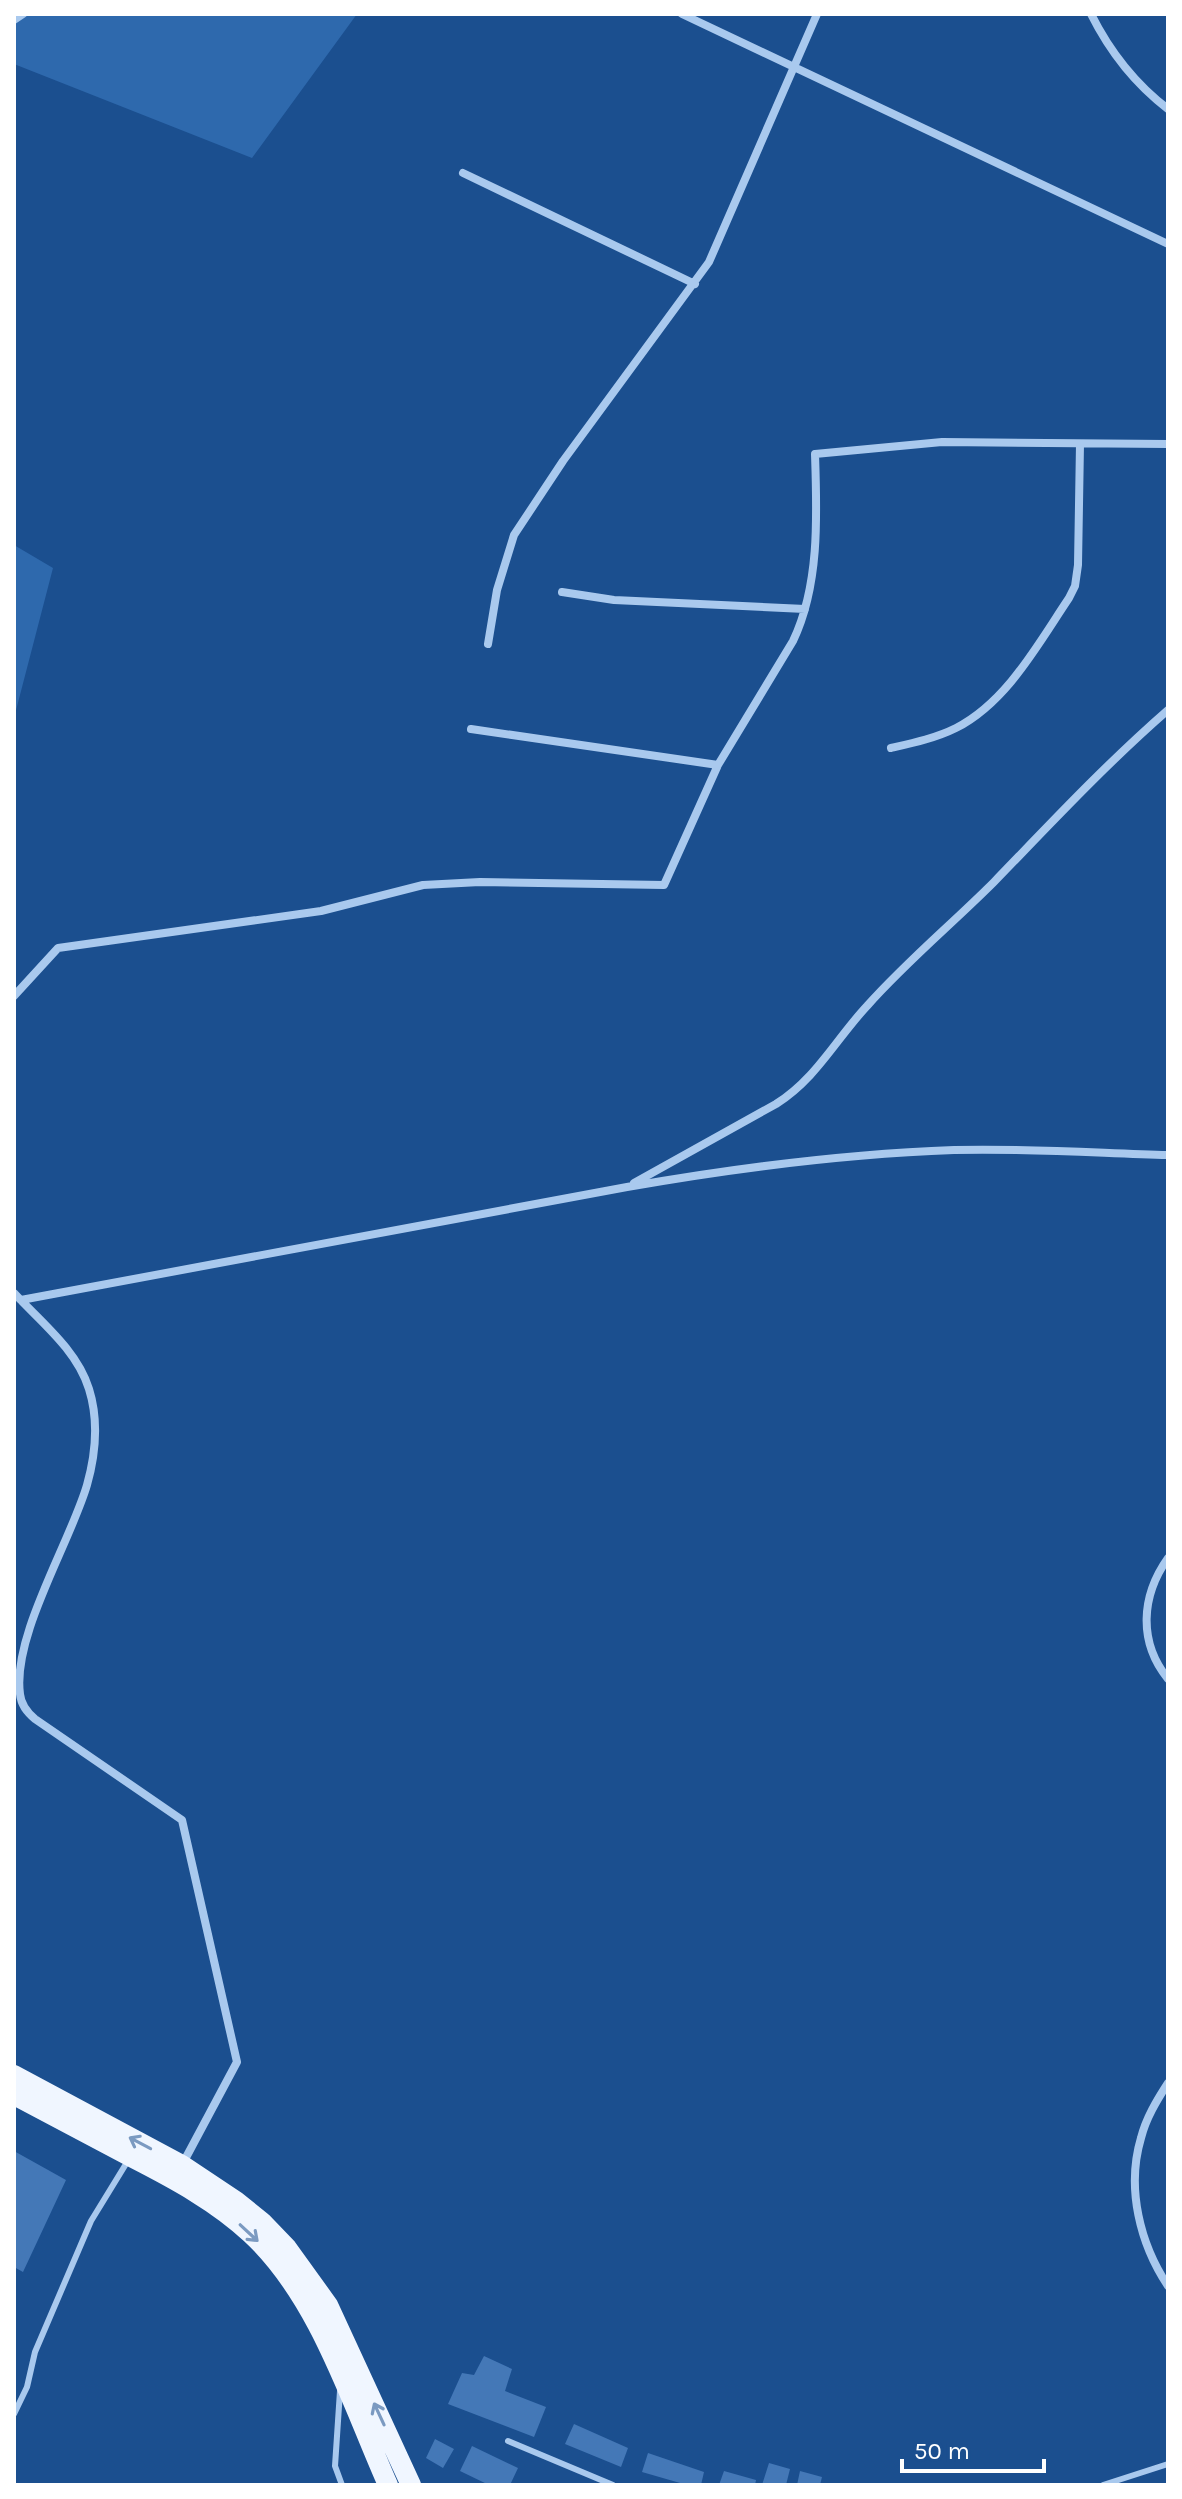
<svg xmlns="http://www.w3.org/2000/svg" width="1182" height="2499" font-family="Karla,sans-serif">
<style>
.green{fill:#2e69ad}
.building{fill:#4478b7}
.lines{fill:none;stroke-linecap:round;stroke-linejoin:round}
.lane{stroke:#a9c9ee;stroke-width:6}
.street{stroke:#a9c9ee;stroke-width:8}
.primary{stroke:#f0f6ff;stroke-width:20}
.oneway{stroke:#7b9ac1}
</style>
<rect width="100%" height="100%" fill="#1b4f8f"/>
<path class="green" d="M14,14H357L252,158L14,64Z
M14,545L53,568L14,718Z"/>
<path class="building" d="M14,2151L66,2180L23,2272L14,2267Z
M484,2356L512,2369L505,2391L546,2407L534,2437L448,2404L462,2373L474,2375Z
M574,2424L628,2448L621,2467L565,2444Z
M435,2439L454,2449L443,2468L426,2458Z
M472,2446L518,2468L510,2485H489L460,2471Z
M648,2453L704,2472L701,2485H687L642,2472Z
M769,2463L790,2469L786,2485H762Z
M724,2471L756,2480L755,2485H719Z
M800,2471L822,2477L820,2485H797Z"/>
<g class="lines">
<path class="lane" d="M340,2391L335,2466L342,2485
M14,2414L27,2387L35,2352L91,2221L129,2159
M508,2441L613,2485
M1103,2485L1168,2464"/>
<path class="street" d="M682,14L1168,244
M1091,14C1110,52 1134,83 1168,109
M14,20L23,14
M463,173L695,284
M562,592L614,600L805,609
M488,644L497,590L514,535L563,461L709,262L817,14
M471,729L718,765
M891,748C913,743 936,738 956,728C1007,702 1038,644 1069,598L1075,586L1078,565L1080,444
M14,996L58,948L321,911L423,885L480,882L664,885L718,765L793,641C820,585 817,514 815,454L942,442L1168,444
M634,1183L776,1104C816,1079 836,1039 867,1006C906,962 952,924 994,882C1051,823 1106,764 1168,710
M14,1293C41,1322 77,1350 89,1389C99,1421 96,1453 87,1485C70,1543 12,1636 20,1694C21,1705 27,1712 35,1719L182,1820L237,2062L182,2165
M21,1300L627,1187C735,1168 844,1154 954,1150C1025,1148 1097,1153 1168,1155
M1168,1558C1141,1596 1138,1642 1168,1679
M1168,2083C1157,2100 1146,2118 1141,2138C1126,2188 1140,2244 1168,2286"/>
<path class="primary" d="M14,2075L182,2165L236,2201L262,2222L287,2248L328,2305L411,2485
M14,2095C54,2116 94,2137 133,2158C174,2179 217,2202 251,2234C319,2297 351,2402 388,2485"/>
</g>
<defs><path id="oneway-shaft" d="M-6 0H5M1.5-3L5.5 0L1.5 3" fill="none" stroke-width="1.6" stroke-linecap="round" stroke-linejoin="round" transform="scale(2)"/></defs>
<g class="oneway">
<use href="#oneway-shaft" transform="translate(140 2143) rotate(-152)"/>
<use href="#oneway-shaft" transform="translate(249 2233) rotate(43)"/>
<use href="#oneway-shaft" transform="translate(379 2414) rotate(-115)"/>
</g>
<rect width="1182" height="2499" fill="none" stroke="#ffffff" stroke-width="32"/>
<path d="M902 2459v12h142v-12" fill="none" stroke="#ffffff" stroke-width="4"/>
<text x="914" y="2459" font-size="24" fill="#ffffff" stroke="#1b4f8f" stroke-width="6" paint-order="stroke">50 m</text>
</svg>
